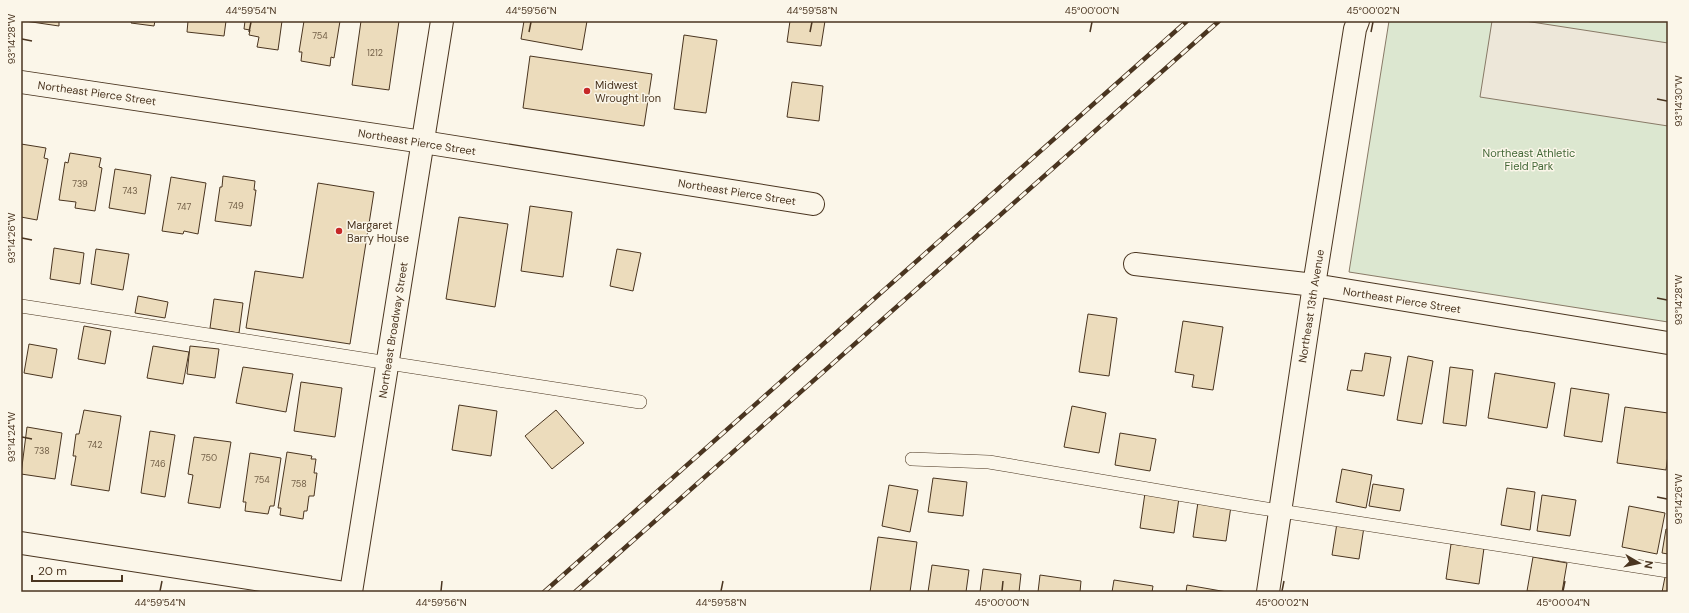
<svg xmlns="http://www.w3.org/2000/svg" width="1689" height="613" font-family="'DM Sans',sans-serif">
<style>
.green{fill:#dce7d0;stroke:#887966}
.parking{fill:#ede7d9;stroke:#887966}
.building{fill:#ecdcbc;stroke:#4a3520}
.lines{fill:none;stroke-linecap:round;stroke-linejoin:round}
.service-casing{stroke:#4a3520;stroke-width:14}
.minor-casing{stroke:#4a3520;stroke-width:24}
.secondary-casing{stroke:#4a3520;stroke-width:24}
.service{stroke:#fbf6e9;stroke-width:13}
.minor{stroke:#fbf6e9;stroke-width:22}
.secondary{stroke:#fbf6e9;stroke-width:22}
.rail-casing{stroke:#4a3520;stroke-width:4.5}
.rail{stroke:#fbf6e9;stroke-width:3;stroke-dasharray:9;stroke-linecap:butt}
.ticks{fill:none;stroke:#4a3520;stroke-width:1.5}
.poi-dot{fill:#c62828;stroke:#fbf6e9;stroke-width:1.5}
.labels{text-anchor:middle;stroke-width:3;stroke-linejoin:round;paint-order:stroke}
.number-label{font-size:9px;fill:#725f47}
.poi-label{font-size:11px;fill:#4a3520;stroke:#fbf6e9;text-anchor:start}
.street-label{font-size:11px;fill:#4a3520;stroke:#fbf6e9}
.park-label{font-size:11px;fill:#436837;stroke:#fbf6e9}
.neatline{fill:none;stroke:#4a3520;stroke-width:1.5}
.ticks-label{font-size:10px;text-anchor:middle;fill:#4a3520}
</style>
<rect width="100%" height="100%" fill="#fbf6e9"/>
<path class="green" d="M1389,21H1668V322L1349,272Z"/>
<path class="parking" d="M1492,21H1525L1668,43V126L1480,97Z"/>
<path class="building" d="M25,21H59V26Z
M132,21H155L154,26L131,23Z
M188,21H226L224,36L187,32Z
M245,21H282L278,50L257,47L259,37L249,35L250,30L244,29Z
M304,21H340L334,58L331,57L330,66L301,61L302,52H299Z
M361,21H399L389,90L352,85Z
M524,21H587L582,50L521,39Z
M790,21H825L821,46L787,42Z
M684,35L717,40L706,113L674,109Z
M530,56L652,74L644,126L523,108Z
M792,82L823,86L819,121L787,117Z
M21,144L46,148L44,158L48,159L37,220L21,217Z
M70,153L101,158L99,167L102,168L95,211L75,208L76,202L59,200L65,162L68,163Z
M115,169L151,175L145,214L109,208Z
M223,176L255,181L254,190H256L251,226L215,221L220,187H222Z
M171,177L206,183L198,234L184,231L183,234L162,231Z
M318,183L374,192L350,344L246,328L255,271L303,278Z
M530,206L572,212L563,277L521,271Z
M459,217L508,224L495,307L446,299Z
M54,248L84,253L80,284L50,279Z
M96,249L129,254L123,290L91,284Z
M617,249L641,253L633,291L610,286Z
M138,296L168,302L165,318L135,313Z
M214,299L243,303L239,333L210,328Z
M1088,314L1117,318L1109,376L1079,372Z
M1183,321L1223,327L1213,390L1192,387L1194,375L1175,372Z
M84,326L111,331L105,364L78,359Z
M29,344L57,349L52,378L24,373Z
M153,346L189,352L183,384L147,378Z
M190,346L219,349L215,378L187,374Z
M1365,353L1391,357L1384,396L1347,390L1351,370L1362,371Z
M1408,356L1433,361L1422,424L1397,420Z
M243,367L293,374L286,412L236,403Z
M1450,367L1473,370L1466,426L1443,423Z
M1495,373L1555,383L1547,428L1488,418Z
M301,382L342,388L335,437L294,431Z
M1571,388L1609,394L1602,442L1564,436Z
M459,405L497,411L491,456L452,450Z
M1072,406L1106,413L1099,453L1064,447Z
M1625,407L1668,413V455L1666,470L1617,463Z
M84,410L121,416L109,491L71,485L76,456H73L76,434H79Z
M556,410L584,443L552,469L525,436Z
M27,427L62,433L55,479L21,474Z
M150,431L175,435L165,497L141,493Z
M1120,433L1156,439L1150,471L1115,465Z
M194,437L231,442L220,508L188,503L193,475L188,474Z
M287,452L312,456L311,459H316L314,473H317L314,496H309L307,511H304L303,519L280,515L281,508H278Z
M250,453L281,458L274,506H270L268,514L245,511L246,502H243Z
M1342,469L1372,475L1366,508L1336,502Z
M933,478L967,482L963,516L928,512Z
M1373,484L1404,489L1400,511L1369,506Z
M889,485L918,490L910,532L882,526Z
M1507,488L1535,492L1530,530L1501,525Z
M1145,493L1179,498L1174,533L1140,528Z
M1542,495L1576,500L1570,536L1537,531Z
M1198,502L1231,506L1226,541L1193,537Z
M1629,506L1665,513L1657,554L1622,547Z
M1337,523L1364,527L1359,559L1332,555Z
M1666,529H1668V554L1662,553Z
M878,537L917,542L910,592H870Z
M1451,544L1484,548L1479,584L1446,579Z
M1533,557L1567,563L1562,592L1527,591Z
M932,565L969,570L966,592H928Z
M983,569L1021,574L1019,592H980Z
M1040,575L1081,581L1080,592H1038Z
M1665,577L1668,578V592H1662Z
M1114,580L1153,586L1152,592H1112Z
M1187,585L1227,592H1186Z"/>
<g class="lines">
<g class="service-casing">
<path id="service" d="M21,306L640,402
M912,459L989,462L1248,506L1668,571"/>
</g>
<g class="minor-casing">
<path id="minor" d="M21,82L423,142L813,204
M1135,264L1314,285L1668,343
M21,543L339,592
M1268,592L1314,285L1355,29L1358,21"/>
</g>
<g class="secondary-casing">
<path id="secondary" d="M351,592L442,21"/>
</g>
<use href="#service" class="service"/>
<use href="#minor" class="minor"/>
<use href="#secondary" class="secondary"/>
<g class="rail-casing">
<path id="rail" d="M544,592L1187,21
M575,592L1219,21"/>
</g>
<use href="#rail" class="rail"/>
</g>
<path class="ticks" d="M249,32L251,22M529,32L531,22M810,32L812,22M1090,32L1092,22M1371,32L1373,22M22,39L32,41M1657,99L1667,101M22,238L32,240M1657,298L1667,300M22,437L32,439M1657,497L1667,499M160,591L162,581M441,591L442,581M721,591L723,581M1002,591L1003,581M1282,591L1284,581M1563,591L1565,581"/>
<g class="poi-dot">
<circle cx="587" cy="91" r="4"/>
<circle cx="339" cy="231" r="4"/>
</g>
<g class="labels">
<g class="number-label">
<text x="320" y="39">754</text>
<text x="375" y="56">1212</text>
<text x="80" y="187">739</text>
<text x="130" y="194">743</text>
<text x="236" y="209">749</text>
<text x="184" y="210">747</text>
<text x="95" y="448">742</text>
<text x="42" y="454">738</text>
<text x="209" y="461">750</text>
<text x="158" y="467">746</text>
<text x="262" y="483">754</text>
<text x="299" y="487">758</text>
</g>
<g class="poi-label">
<text x="595" y="89">Midwest<tspan x="595" dy="13">Wrought Iron</tspan></text>
<text x="347" y="229">Margaret<tspan x="347" dy="13">Barry House</tspan></text>
</g>
<g class="street-label">
<text transform="translate(97 93) rotate(8)" y="4">Northeast Pierce Street</text>
<text transform="translate(417 142) rotate(9)" y="4">Northeast Pierce Street</text>
<text transform="translate(737 192) rotate(9)" y="4">Northeast Pierce Street</text>
<text transform="translate(1402 300) rotate(9)" y="4">Northeast Pierce Street</text>
<text transform="translate(1311 306) rotate(-81)" y="4">Northeast 13th Avenue</text>
<text transform="translate(393 330) rotate(-81)" y="4">Northeast Broadway Street</text>
</g>
<g class="park-label">
<text x="1529" y="157">Northeast Athletic<tspan x="1529" dy="13">Field Park</tspan></text>
</g>
</g>
<rect width="1689" height="613" fill="none" stroke="#fbf6e9" stroke-width="44"/>
<g transform="translate(1639 563) rotate(99)" stroke="#fbf6e9" stroke-width="3" paint-order="stroke">
<path d="M0-3L7 15L0 10L-7 15Z" fill="#4a3520"/>
<text y="-6" font-size="11" font-weight="bold" text-anchor="middle" fill="#4a3520">N</text>
</g>
<path d="M32 575v6h90v-6" fill="none" stroke="#4a3520" stroke-width="2"/>
<text x="38" y="575" font-size="12" fill="#4a3520" stroke="#fbf6e9" stroke-width="3" paint-order="stroke">20 m</text>
<rect x="22" y="22" width="1645" height="569" class="neatline"/>
<g class="ticks-label">
<text x="251" y="14">44°59'54"N</text>
<text x="531" y="14">44°59'56"N</text>
<text x="812" y="14">44°59'58"N</text>
<text x="1092" y="14">45°00'00"N</text>
<text x="1373" y="14">45°00'02"N</text>
<text transform="translate(11 39) rotate(-90)" y="4">93°14'28"W</text>
<text transform="translate(1678 101) rotate(-90)" y="4">93°14'30"W</text>
<text transform="translate(11 238) rotate(-90)" y="4">93°14'26"W</text>
<text transform="translate(1678 300) rotate(-90)" y="4">93°14'28"W</text>
<text transform="translate(11 437) rotate(-90)" y="4">93°14'24"W</text>
<text transform="translate(1678 499) rotate(-90)" y="4">93°14'26"W</text>
<text x="160" y="606">44°59'54"N</text>
<text x="441" y="606">44°59'56"N</text>
<text x="721" y="606">44°59'58"N</text>
<text x="1002" y="606">45°00'00"N</text>
<text x="1282" y="606">45°00'02"N</text>
<text x="1563" y="606">45°00'04"N</text>
</g>
</svg>
